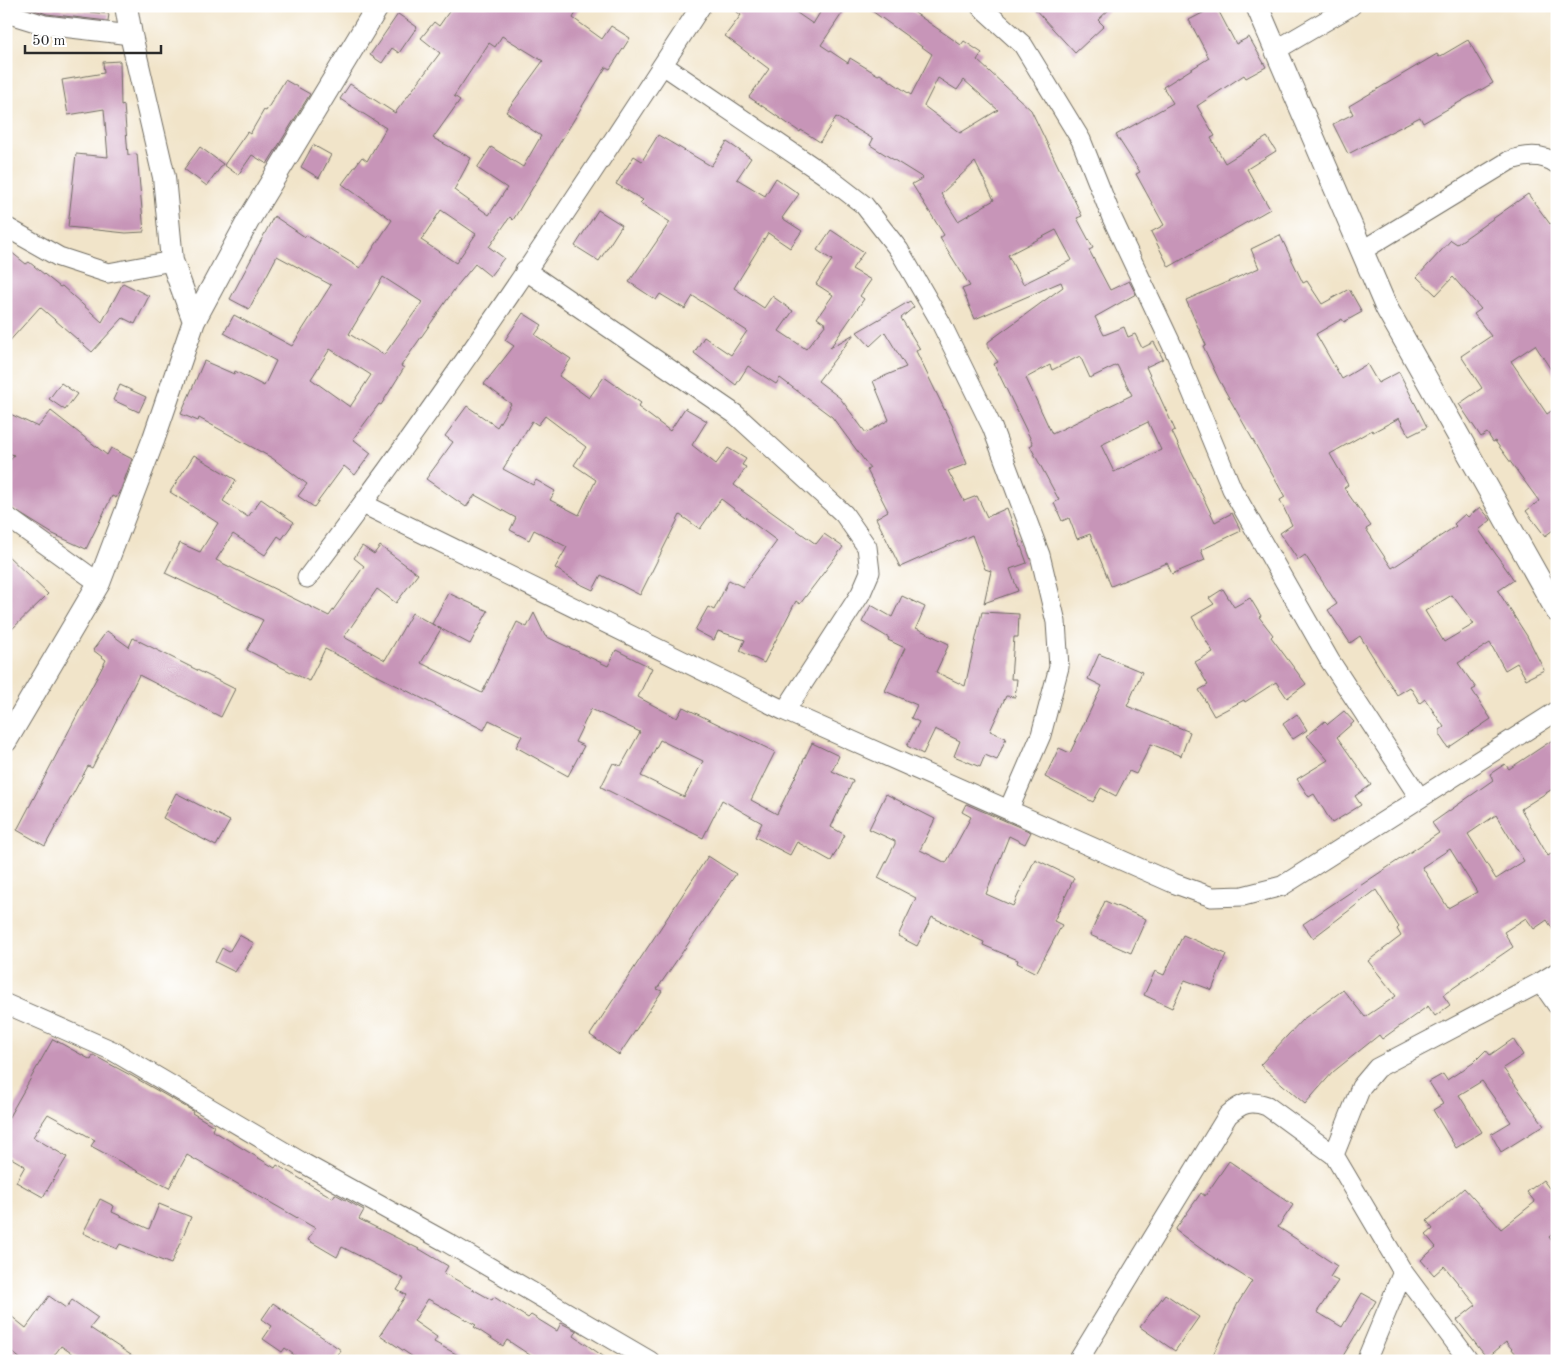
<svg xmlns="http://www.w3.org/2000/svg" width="1563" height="1367" font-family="'Old Standard TT',serif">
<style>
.building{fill:#c795b8;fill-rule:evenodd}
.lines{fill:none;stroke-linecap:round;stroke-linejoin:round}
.minor-casing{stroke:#706c62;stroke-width:21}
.tertiary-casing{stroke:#706c62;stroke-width:24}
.minor{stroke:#fff;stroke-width:19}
.tertiary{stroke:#fff;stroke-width:22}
</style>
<rect width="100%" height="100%" fill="#fff"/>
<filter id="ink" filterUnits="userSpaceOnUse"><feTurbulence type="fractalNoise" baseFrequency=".02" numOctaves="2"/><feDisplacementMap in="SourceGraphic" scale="10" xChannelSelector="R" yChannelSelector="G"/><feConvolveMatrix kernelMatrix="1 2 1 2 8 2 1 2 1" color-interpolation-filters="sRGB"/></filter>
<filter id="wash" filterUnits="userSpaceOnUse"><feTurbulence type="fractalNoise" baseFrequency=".0096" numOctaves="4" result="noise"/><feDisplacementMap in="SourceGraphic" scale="20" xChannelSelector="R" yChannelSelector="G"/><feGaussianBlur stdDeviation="1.12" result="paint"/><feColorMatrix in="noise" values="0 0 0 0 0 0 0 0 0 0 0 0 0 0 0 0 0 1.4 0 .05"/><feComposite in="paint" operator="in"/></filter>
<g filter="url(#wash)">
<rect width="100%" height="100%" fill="#f1e4c9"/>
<g id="blocks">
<path class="building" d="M29,6L109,14L108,21L47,14L29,8Z
M453,6H580L573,18L602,39L611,26L630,38L610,69L606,67L513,220L510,217L489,247L504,258L490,276L475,264L456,287L401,366L404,368L381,405L379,404L353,439L371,453L355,475L344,466L314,507L298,496L307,484L272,458L199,418L198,421L181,414L204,361L234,374L235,371L264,386L276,361L224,333L234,315L292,346L331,285L277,256L249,309L230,299L274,216L305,237L306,235L360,268L392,220L342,184L362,157L367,161L386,128L340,99L350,84L395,113L440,53L421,38L434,22L439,26ZM502,36L543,61L506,112L541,136L523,167L491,147L477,168L507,188L489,215L454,190L471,158L433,138L460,100L454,96L489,43L495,47ZM441,210L476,234L456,263L421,240ZM383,277L422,302L384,355L349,334ZM330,349L371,375L350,407L311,379Z
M729,6H787L813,24L824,6H847L821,45L848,63L850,58L878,75L880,74L911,95L932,54L865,6H905L961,45L964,41L982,53L977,60L1031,110L1082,216L1077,218L1093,248L1089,250L1110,290L1129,281L1136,294L1095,317L1104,335L1124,327L1128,337L1135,334L1142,348L1154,342L1163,359L1146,367L1175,430L1172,432L1215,522L1232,513L1241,531L1201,550L1205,560L1172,574L1167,563L1111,586L1090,534L1077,539L1069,518L1062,521L1054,503L1059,500L1030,446L1033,444L994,364L998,362L988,348V342L1063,287L1061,282L975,319L962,289L970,286L940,238L944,235L912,184L923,178L870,145L873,139L836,117L820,142L801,130L800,132L749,97L769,69L725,36L741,15ZM938,78L957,90L964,80L998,110L960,133L924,106ZM975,162L994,200L958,221L941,194ZM1056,230L1072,260L1023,284L1008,255ZM1080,356L1090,378L1117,365L1132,395L1052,434L1026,378L1050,365L1052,370ZM1148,422L1161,450L1114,472L1101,445Z
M1032,6H1113L1098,20L1104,26L1075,53Z
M1216,6L1236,44L1249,37L1266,67L1246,78L1244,75L1197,106L1215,136L1211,138L1225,163L1267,137L1276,151L1247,169L1270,209L1169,267L1151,232L1164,225L1136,174L1140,172L1116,135L1173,103L1163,87L1209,58L1189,20Z
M398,14L417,27L399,53L392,48L382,63L370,55Z
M1468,40L1493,83L1423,123L1420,117L1348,154L1333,124L1353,114L1349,106L1437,54L1439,57Z
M120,61L121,106L124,105L128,155L137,154L144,232L126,233L68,227L76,154L108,157L104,109L68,115L62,80L104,73L103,62Z
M285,80L310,94L267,164L252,155L238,175L224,165L247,132L250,134L264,110L266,111Z
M658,135L711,166L727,142L751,158L737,179L765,196L776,178L799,194L782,218L802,231L790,248L768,233L734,288L764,308L772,296L793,311L779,331L806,349L826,324L817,318L833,295L816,284L832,260L817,250L831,230L864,252L852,269L871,280L860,296L864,299L830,348L854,334L818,381L840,398L866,433L889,420L873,381L906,367L885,332L870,346L857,332L910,301L914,307L901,318L920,349L916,351L953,427L967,464L948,471L964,501L977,496L987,517L1007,508L1027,563L1010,569L1018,591L984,603L991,571L985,569L972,535L900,567L876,518L888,511L867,470L870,468L832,417L780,378L776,384L748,366L736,385L694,353L704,337L731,355L747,331L693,296L685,309L660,294L656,300L629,282L670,222L640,203L643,200L616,184L634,156L642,161Z
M313,145L331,155L319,178L301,167Z
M200,147L223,164L207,186L184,169Z
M1528,194L1550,224L1557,219V379L1535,345L1511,361L1547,414L1557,407V527L1545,536L1526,511L1539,501L1495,441L1493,442L1487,433L1481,437L1459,404L1482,388L1461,356L1491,336L1474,314L1481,309L1453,277L1436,295L1417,277L1451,240L1457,244Z
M598,210L622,225L599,261L575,246Z
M1280,235L1303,283L1307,281L1322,304L1349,289L1362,312L1344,322L1342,319L1316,334L1342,379L1367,364L1378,383L1399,372L1427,427L1409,436L1399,418L1373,432L1372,430L1330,454L1348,485L1344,488L1371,526L1366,529L1392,568L1456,526L1454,524L1465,514L1468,517L1480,507L1491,520L1479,530L1514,580L1498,591L1527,636L1544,670L1526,679L1517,663L1505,670L1490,643L1458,663L1476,688L1472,690L1491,719L1448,748L1440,736V730L1444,727L1425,699L1420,703L1410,687L1397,695L1360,636L1350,643L1328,610L1337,604L1305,555L1298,560L1280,533L1292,525L1280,500L1285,497L1219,380L1203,346L1206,345L1186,300L1259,268L1251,249ZM1452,595L1474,624L1444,642L1425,611Z
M6,248L26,264L29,262L60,287L62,286L102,322L123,283L149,296L135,324L123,318L92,352L40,307L6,345Z
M523,313L542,325L535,335L571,359L559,376L589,398L604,377L641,403L638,407L670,431L685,408L707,421L692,445L716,464L728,448L746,459L742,465L746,467L734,485L816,544L824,534L843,547L800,604L796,601L764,663L740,651L745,640L718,631L714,640L695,630L708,607L714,610L729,580L743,587L777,541L721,499L700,529L680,515L640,595L601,575L593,590L578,583L555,568L567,547L534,530L529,540L510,530L516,518L475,495L466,507L426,479L453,442L445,436L467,406L497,427L511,404L484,384L514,346L505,340ZM545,416L586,447L574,465L596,480L579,515L550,500L555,491L536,480L533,485L503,469L532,421L538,425Z
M61,383L77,394L65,410L49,399Z
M120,385L146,397L139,412L113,400Z
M51,411L107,455L111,448L132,459L121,489L116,498L112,496L86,549L53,534L6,505V466L14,455L6,452V412L38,427Z
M194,455L236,480L223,501L248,517L261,499L294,522L282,539L278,536L265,555L233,534L216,560L329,616L364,566L354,558L362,546L374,554L380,546L418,574L396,603L377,589L344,637L385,660L412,613L441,629L421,663L482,693L517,622L527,627L534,613L545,636L608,666L616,650L652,668L638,697L677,718L683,707L775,752L751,800L777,814L812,743L839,756L832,771L853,781L831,827L845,835L831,861L797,842L790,855L755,837L762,823L722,800L703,838L601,787L613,763L621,766L640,732L591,709L575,742L584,746L568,776L516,747L522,736L489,720L484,730L325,649L309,681L247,650L263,620L165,573L180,543L200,552L218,523L170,492ZM660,740L703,761L684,797L641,776Z
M6,554L48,594L6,635Z
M1223,589L1234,607L1250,598L1261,616L1259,617L1273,635L1271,637L1306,684L1287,698L1276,682L1245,702L1244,700L1214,716L1199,690L1208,685L1195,662L1213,652L1192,617L1214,604L1209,598Z
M448,593L488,611L470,644L432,624Z
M902,596L925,607L916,628L949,644L936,672L965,686L982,612L1019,614L1018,637H1014L1011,679H1017L1015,697L1006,696L990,731L1006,738L997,760L985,755L980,767L954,756L960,741L935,729L923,754L907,746L919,722L911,718L917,705L885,691L905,648L888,640L889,638L862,622L871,605L892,617Z
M107,631L129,647L133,638L235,689L221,717L139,675L92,768L88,766L45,846L17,830L106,660L93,650Z
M1099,654L1142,672L1127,706L1190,732L1181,756L1151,744L1136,774L1129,771L1116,796L1101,788L1093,802L1045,777L1059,748L1070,753L1102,686L1088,679Z
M1344,711L1354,722L1337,737L1371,785L1355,796L1361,805L1332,823L1314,794L1309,797L1297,779L1328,760L1307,736L1325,721L1328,724Z
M1297,714L1307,730L1293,739L1283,724Z
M1557,737V786L1521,809L1548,856L1557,850V936L1547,920L1534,929L1526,918L1504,932L1513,947L1443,995L1450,1005L1435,1016L1428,1006L1382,1039L1379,1035L1333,1072L1305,1104L1260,1065L1302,1020L1343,990L1365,1017L1396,996L1368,961L1401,936L1397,929L1399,927L1376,890L1313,938L1303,924L1439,833L1432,823L1493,780L1490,774L1505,764L1509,769ZM1496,815L1524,861L1496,879L1468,834ZM1450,849L1477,892L1448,908L1422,867Z
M176,793L230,821L216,846L163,818Z
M886,794L935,819L920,850L946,863L971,817L962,812L966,804L1031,832L1025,844L1009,836L986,894L1013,906L1035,859L1074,878L1054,921L1062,925L1036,973L1017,963L1018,960L983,945L984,942L932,917L917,946L898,936L916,898L878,878L895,844V841L869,829Z
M708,856L736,874L657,989L662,991L619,1055L590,1035Z
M1105,901L1146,919L1131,953L1090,935Z
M239,935L254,943L235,972L215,962L222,948L229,952Z
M1183,935L1226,954L1212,990L1185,980L1172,1008L1144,995L1155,971L1164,975Z
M53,1039L91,1060L93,1055L132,1076L193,1111L192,1113L214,1126L212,1130L275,1168L277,1165L333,1198L335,1194L364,1210L359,1219L421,1250L448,1266L444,1273L492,1300L494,1297L528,1318L531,1315L557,1331L561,1323L577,1331L574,1336L610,1361H539L507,1340L503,1346L474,1327L476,1325L428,1299L414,1321L437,1337L434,1342L469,1361H419L380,1335L406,1295L397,1290L404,1279L342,1247L337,1257L308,1240L315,1228L187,1155L169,1188L91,1146L95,1140L48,1114L33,1137L67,1157L43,1197L16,1182L25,1166L6,1155V1122Z
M1513,1039L1523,1055L1503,1068L1544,1125L1501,1152L1491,1134L1511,1122L1482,1081L1459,1095L1482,1132L1456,1148L1433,1110L1443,1104L1429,1082L1443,1074L1447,1080L1473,1063L1486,1050L1490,1055Z
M1229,1161L1293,1205L1278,1227L1337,1266L1330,1277L1338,1281L1317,1312L1342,1327L1362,1293L1376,1301L1340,1361H1210L1238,1303L1252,1281L1208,1254L1175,1230L1201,1193L1205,1196Z
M1543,1180L1557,1199V1230L1549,1237L1557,1247V1361H1522L1506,1342L1487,1358L1457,1320L1476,1305L1444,1266L1434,1275L1421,1260L1436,1247L1426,1235L1433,1229L1427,1221L1464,1188L1501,1229L1535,1202L1527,1192Z
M100,1199L114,1206L112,1212L149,1229L159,1204L191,1217L171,1264L120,1244L117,1249L83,1233Z
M1165,1294L1199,1317L1175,1351L1140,1327Z
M49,1296L66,1308L72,1300L98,1318L90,1328L140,1361H83L61,1346L50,1361H23L6,1347V1312L26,1328Z
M273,1303L341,1350L333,1361H302L285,1348L282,1352L263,1339L272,1326L262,1319Z"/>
</g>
</g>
<g filter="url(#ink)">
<use href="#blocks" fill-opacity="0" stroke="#706c62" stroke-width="1"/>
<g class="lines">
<g class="minor-casing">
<path id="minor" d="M980,6L1023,45L1081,140L1112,218L1177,356L1232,489L1330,661L1419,797
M6,13L45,25L131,35
M1276,50L1351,6
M663,65L825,175L864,205L899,250L940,321L992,427L1040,555L1056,622L1059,667L1041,735L1009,809
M6,227L59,257L108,273L172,261
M1363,250L1509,161C1525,155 1542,153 1557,164
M525,270L735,414L844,514L867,547L870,572L861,593L785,711
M363,504L785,711L1173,883L1212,897L1243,896L1282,886L1557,711
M6,516L99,583
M307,578C447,394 575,200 701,6
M1541,982L1557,1005
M6,1004L113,1051L303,1163L448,1243L650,1361
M1334,1155L1361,1087L1377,1068L1541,982L1557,972
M1078,1361L1228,1115C1242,1103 1250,1100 1267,1106L1334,1155L1403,1272L1469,1361
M1366,1361L1403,1272"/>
</g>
<g class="tertiary-casing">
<path id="tertiary" d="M126,6L131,35L164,177L172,261L194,321
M1257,6L1386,307L1557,611
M6,741L99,583L154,438L194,321L248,221L378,6"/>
</g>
<use href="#minor" class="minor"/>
<use href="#tertiary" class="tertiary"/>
</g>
</g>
<rect width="1563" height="1367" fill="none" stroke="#fff" stroke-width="25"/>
<path d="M25 45v8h136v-8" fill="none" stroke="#2b2b2b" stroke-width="2.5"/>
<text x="32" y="45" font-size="15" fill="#2b2b2b" stroke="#ffffff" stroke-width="4" paint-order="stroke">50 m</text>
</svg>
